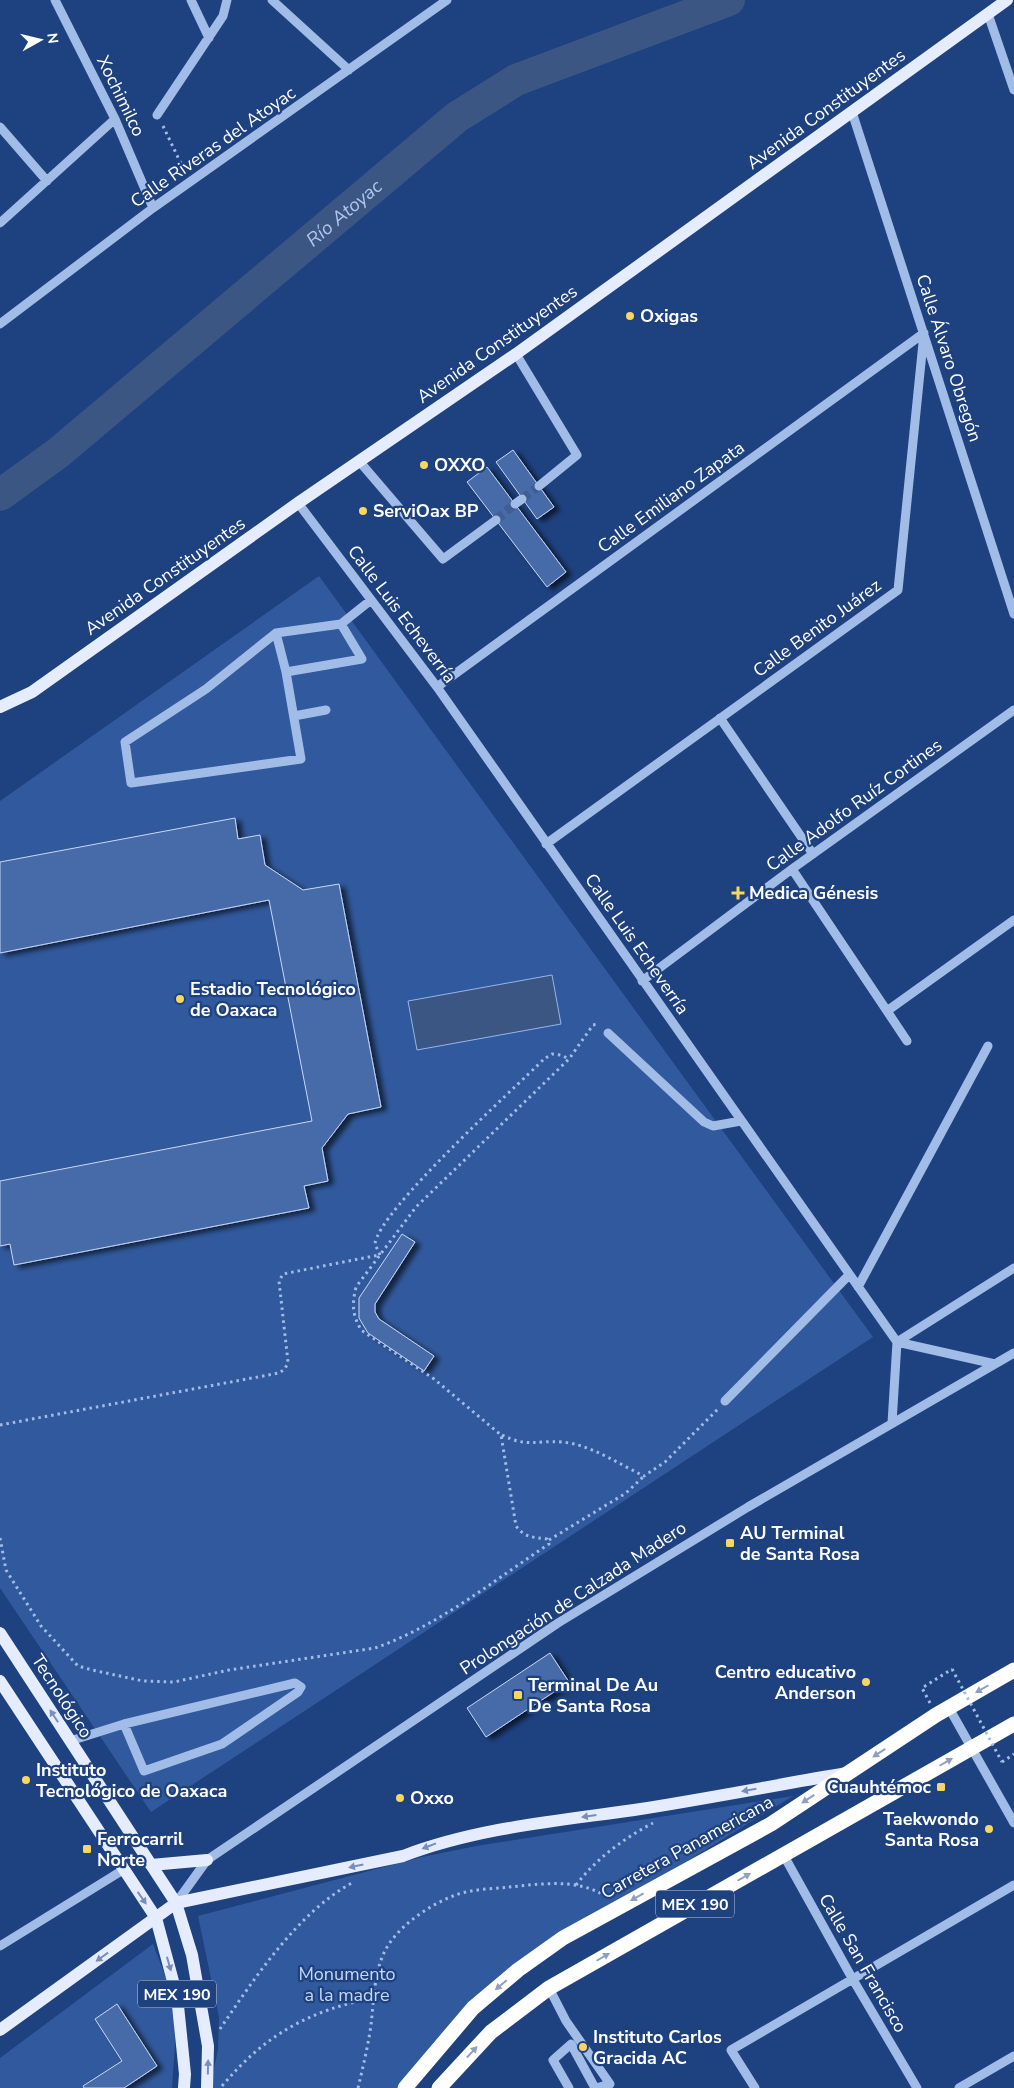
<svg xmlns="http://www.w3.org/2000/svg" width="1014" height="2088" font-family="'Nunito Sans',sans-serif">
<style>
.green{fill:#31599d}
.water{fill:#3c5684;stroke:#96b6ea}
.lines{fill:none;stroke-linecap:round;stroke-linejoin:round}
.river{stroke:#3c5684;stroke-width:32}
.building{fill:#476aa9;stroke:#c6d8f6;filter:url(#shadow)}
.minor-tunnel{stroke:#405e92;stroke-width:9;stroke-dasharray:9 4.5;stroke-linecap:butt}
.path{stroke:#a2bce8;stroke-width:3;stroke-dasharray:2.5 4;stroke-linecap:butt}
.minor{stroke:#a2bce8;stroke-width:9}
.major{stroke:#e5ecfe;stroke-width:12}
.highway{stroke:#fff;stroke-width:15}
.path-bridge{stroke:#a2bce8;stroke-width:3;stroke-dasharray:2.5 4;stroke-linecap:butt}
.oneway{fill:#8ea0bf}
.oneway2{fill:#788eb8}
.poi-dot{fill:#f7d761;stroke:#1e417f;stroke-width:2}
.labels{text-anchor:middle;stroke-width:4.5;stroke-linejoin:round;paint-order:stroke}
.shield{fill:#1e417f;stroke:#bcc6d9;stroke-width:1}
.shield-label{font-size:16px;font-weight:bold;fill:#fff}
.street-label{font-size:18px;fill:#fff;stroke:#1e417f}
.poi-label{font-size:18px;font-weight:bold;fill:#fff;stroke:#1e417f;text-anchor:start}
.park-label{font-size:18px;fill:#c6d8f6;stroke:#1e417f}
.water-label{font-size:19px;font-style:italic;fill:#adc7f0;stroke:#1e417f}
</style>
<defs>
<filter id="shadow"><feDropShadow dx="5.5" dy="3" stdDeviation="2.5" flood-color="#0009"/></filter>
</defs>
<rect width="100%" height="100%" fill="#1e417f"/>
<path class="green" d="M319,576L873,1337L151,1812L0,1588V801Z
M793,1796L676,1868L495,1990L434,2042L401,2088H210L218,2049L219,2017L198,1916L422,1857L476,1846Z
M153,1944L174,1999L175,2044L172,2088H0V2058Z"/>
<path class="water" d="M552,975L561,1024L417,1050L408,1001Z"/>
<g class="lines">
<path class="river" id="s1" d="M0,495L58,453L457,117L516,80L729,0"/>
</g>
<path class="building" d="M513,450L554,507L537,519L496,462Z
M487,467L566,572L547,587L467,482Z
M235,818L238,839L260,835L265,865L303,890L339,884L381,1107L348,1114L322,1148L328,1181L304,1186L309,1208L14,1265L10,1244L0,1246V1181L312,1121L269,900L0,953V862Z
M402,1234L415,1242L375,1304V1312L379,1319L434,1356L424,1371L368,1333L359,1318V1298Z
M550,1653L569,1682L486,1737L467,1708Z
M117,2004L157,2066L124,2088H84L83,2086L122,2061L95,2019Z"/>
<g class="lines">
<path class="minor-tunnel" d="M522,499L539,486
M496,520L515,504"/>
<path class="path" d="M163,126L185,172
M380,1255L375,1244C379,1210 514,1089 544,1059L552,1054L561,1055L569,1059
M0,1425L279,1373L285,1369L288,1362L279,1281L283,1274L379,1255
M502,1435C529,1448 535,1440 562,1442C589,1444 619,1464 644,1476L665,1462L718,1409
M0,1538L6,1570L41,1626L78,1666L92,1670L143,1681L174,1682L229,1670L375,1648C438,1626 493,1581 549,1544L547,1539C533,1537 525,1538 516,1526L501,1435L434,1379L361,1330C352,1314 352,1304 356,1287L416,1207L569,1059L593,1025L599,1024
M549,1540L626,1493L644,1476
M930,1703L922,1688L952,1669
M1002,1762L1014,1754
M576,1885C597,1858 623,1839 653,1823
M220,2029C254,1979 298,1912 352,1883
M222,2086C265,2035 308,2011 373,1998
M358,2088C363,2067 368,2046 371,2025C374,1999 374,1966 389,1944C403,1923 430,1905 453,1896C470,1889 491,1889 509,1887C541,1884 577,1878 605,1896"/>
<path class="minor" d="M55,0L115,119L153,208
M191,0L209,38
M272,0L349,70
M988,14L1014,90
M852,112L1014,614
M157,115L223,16L227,0
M0,127L47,181
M0,223L115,119
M0,324L153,208L447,0
M516,354L577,455L539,486
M359,461L443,559L496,520
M298,503L437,687L897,1342L892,1423
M515,504L522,499
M276,633L286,672L301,759L131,783L125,742L206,689L276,633L341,624
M286,672L362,659L341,624L371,600
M437,687L924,333
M294,716L326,710
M720,718L813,854
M546,844L898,590L924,333
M792,869L887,1011L1014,920
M642,981L792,869L1014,710
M887,1011L907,1041
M608,1033L704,1122L713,1126L741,1121
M858,1287L988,1046
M897,1342L1014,1268
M897,1342L995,1364
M725,1401L849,1275
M949,1708L1014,1823
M70,1741L124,1724L295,1683L301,1687L298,1692L222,1744L144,1771L124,1724
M783,1854L852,1978L917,2088
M176,1903L207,1860L558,1623L748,1507L1014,1353
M0,1946L123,1870
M549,1988L566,2021L610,2084L596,2088
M569,2088L553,2060L571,2044L595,2088
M755,2088L731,2050L1014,1885
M959,2088L1014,2056"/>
<path class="major" d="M0,707L32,692L298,503L516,354L1007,0
M0,1633L176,1903L192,1955L208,2046L207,2088
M0,1681L156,1918L177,1996L185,2074L184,2088
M151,1865L207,1860
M0,2030L176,1903L403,1856C476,1828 557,1821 634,1810C705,1799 776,1785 847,1773"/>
<path class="highway" d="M405,2088L473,2008L518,1970L563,1938L771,1824L936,1715L1014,1670
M439,2088L491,2032L549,1988L1014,1724"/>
<path class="path-bridge" d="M952,1669L1002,1762"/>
</g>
<defs><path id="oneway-solid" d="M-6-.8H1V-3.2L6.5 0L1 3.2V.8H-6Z" transform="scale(1.25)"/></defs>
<g class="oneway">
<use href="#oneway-solid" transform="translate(982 1689) rotate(150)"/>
<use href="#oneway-solid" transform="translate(879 1753) rotate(147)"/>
<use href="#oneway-solid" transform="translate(946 1762) rotate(-30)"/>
<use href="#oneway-solid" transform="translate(808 1799) rotate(147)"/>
<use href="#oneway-solid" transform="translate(744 1877) rotate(-30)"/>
<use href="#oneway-solid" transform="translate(637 1897) rotate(151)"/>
<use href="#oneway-solid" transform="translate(603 1957) rotate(-30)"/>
<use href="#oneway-solid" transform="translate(501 1985) rotate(140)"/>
<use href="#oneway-solid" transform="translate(472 2052) rotate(-47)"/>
</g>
<g class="oneway2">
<use href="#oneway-solid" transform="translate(54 1716) rotate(-123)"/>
<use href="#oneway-solid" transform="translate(749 1790) rotate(170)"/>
<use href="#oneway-solid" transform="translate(589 1816) rotate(172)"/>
<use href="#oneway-solid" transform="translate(429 1846) rotate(159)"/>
<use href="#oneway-solid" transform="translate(356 1866) rotate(168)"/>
<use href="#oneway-solid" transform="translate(142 1898) rotate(55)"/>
<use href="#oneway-solid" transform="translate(102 1957) rotate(144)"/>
<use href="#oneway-solid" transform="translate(169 1964) rotate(74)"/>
<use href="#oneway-solid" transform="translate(208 2067) rotate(-89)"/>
</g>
<g class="poi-dot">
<circle cx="630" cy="316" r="5"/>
<circle cx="424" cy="465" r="5"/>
<circle cx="363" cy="511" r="5"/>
<path d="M735.5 885.5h5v5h5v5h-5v5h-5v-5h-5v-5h5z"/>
<circle cx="180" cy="999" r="5"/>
<rect x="725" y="1538" width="10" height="10" rx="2.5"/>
<circle cx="866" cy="1682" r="5"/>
<rect x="513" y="1690" width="10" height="10" rx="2.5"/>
<circle cx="26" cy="1780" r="5"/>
<rect x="936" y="1782" width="10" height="10" rx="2.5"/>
<circle cx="400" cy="1798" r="5"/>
<circle cx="989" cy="1829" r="5"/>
<rect x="82" y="1844" width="10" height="10" rx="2.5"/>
<circle cx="583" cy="2047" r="5"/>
</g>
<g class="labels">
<g class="shield">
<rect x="656" y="1890.5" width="78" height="27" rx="4"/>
<rect x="138" y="1980.5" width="78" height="27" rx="4"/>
</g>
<g class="shield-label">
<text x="695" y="1910">MEX 190</text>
<text x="177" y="2000">MEX 190</text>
</g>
<g class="street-label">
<text transform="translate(121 96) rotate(64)" y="6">Xochimilco</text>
<text transform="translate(826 109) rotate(-36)" y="6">Avenida Constituyentes</text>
<text transform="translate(213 147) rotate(-35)" y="6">Calle Riveras del Atoyac</text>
<text transform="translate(497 344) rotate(-35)" y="6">Avenida Constituyentes</text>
<text transform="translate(949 358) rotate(72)" y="6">Calle Álvaro Obregón</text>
<text transform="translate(671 497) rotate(-36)" y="6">Calle Emiliano Zapata</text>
<text transform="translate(165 576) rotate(-35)" y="6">Avenida Constituyentes</text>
<text transform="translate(402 614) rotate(53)" y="6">Calle Luis Echeverría</text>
<text transform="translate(817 628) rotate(-36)" y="6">Calle Benito Juárez</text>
<text transform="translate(854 805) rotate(-36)" y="6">Calle Adolfo Ruíz Cortines</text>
<text transform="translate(637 944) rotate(55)" y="6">Calle Luis Echeverría</text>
<text transform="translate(573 1598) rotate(-33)" y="6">Prolongación de Calzada Madero</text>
<text transform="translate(62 1696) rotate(57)" y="6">Tecnológico</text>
<text transform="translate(687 1847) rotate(-29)" y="6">Carretera Panamericana</text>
<text transform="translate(863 1963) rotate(60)" y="6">Calle San Francisco</text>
</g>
<g class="poi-label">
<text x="640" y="322">Oxigas</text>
<text x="434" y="471">OXXO</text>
<text x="373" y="517">ServiOax BP</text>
<text x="749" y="899">Medica Génesis</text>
<text x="190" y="995">Estadio Tecnológico<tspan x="190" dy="21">de Oaxaca</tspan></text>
<text x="740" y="1539">AU Terminal<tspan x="740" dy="21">de Santa Rosa</tspan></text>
<text x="856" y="1678" text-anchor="end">Centro educativo<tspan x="856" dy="21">Anderson</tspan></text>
<text x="528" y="1691">Terminal De Au<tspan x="528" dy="21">De Santa Rosa</tspan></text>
<text x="36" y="1776">Instituto<tspan x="36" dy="21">Tecnológico de Oaxaca</tspan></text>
<text x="931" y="1793" text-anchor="end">Cuauhtémoc</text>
<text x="410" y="1804">Oxxo</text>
<text x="979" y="1825" text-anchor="end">Taekwondo<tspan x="979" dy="21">Santa Rosa</tspan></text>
<text x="97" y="1845">Ferrocarril<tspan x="97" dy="21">Norte</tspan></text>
<text x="593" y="2043">Instituto Carlos<tspan x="593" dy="21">Gracida AC</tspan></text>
</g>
<g class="park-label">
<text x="347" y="1980">Monumento<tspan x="347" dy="21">a la madre</tspan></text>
</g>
<g class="water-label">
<text dy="7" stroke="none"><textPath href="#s1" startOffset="445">Río Atoyac</textPath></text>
</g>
</g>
<g transform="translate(40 40) rotate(82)" stroke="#1e417f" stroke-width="4" paint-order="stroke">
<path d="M0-4L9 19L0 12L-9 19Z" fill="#ffffff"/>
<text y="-8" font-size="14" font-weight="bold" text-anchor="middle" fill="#ffffff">N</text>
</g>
</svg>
